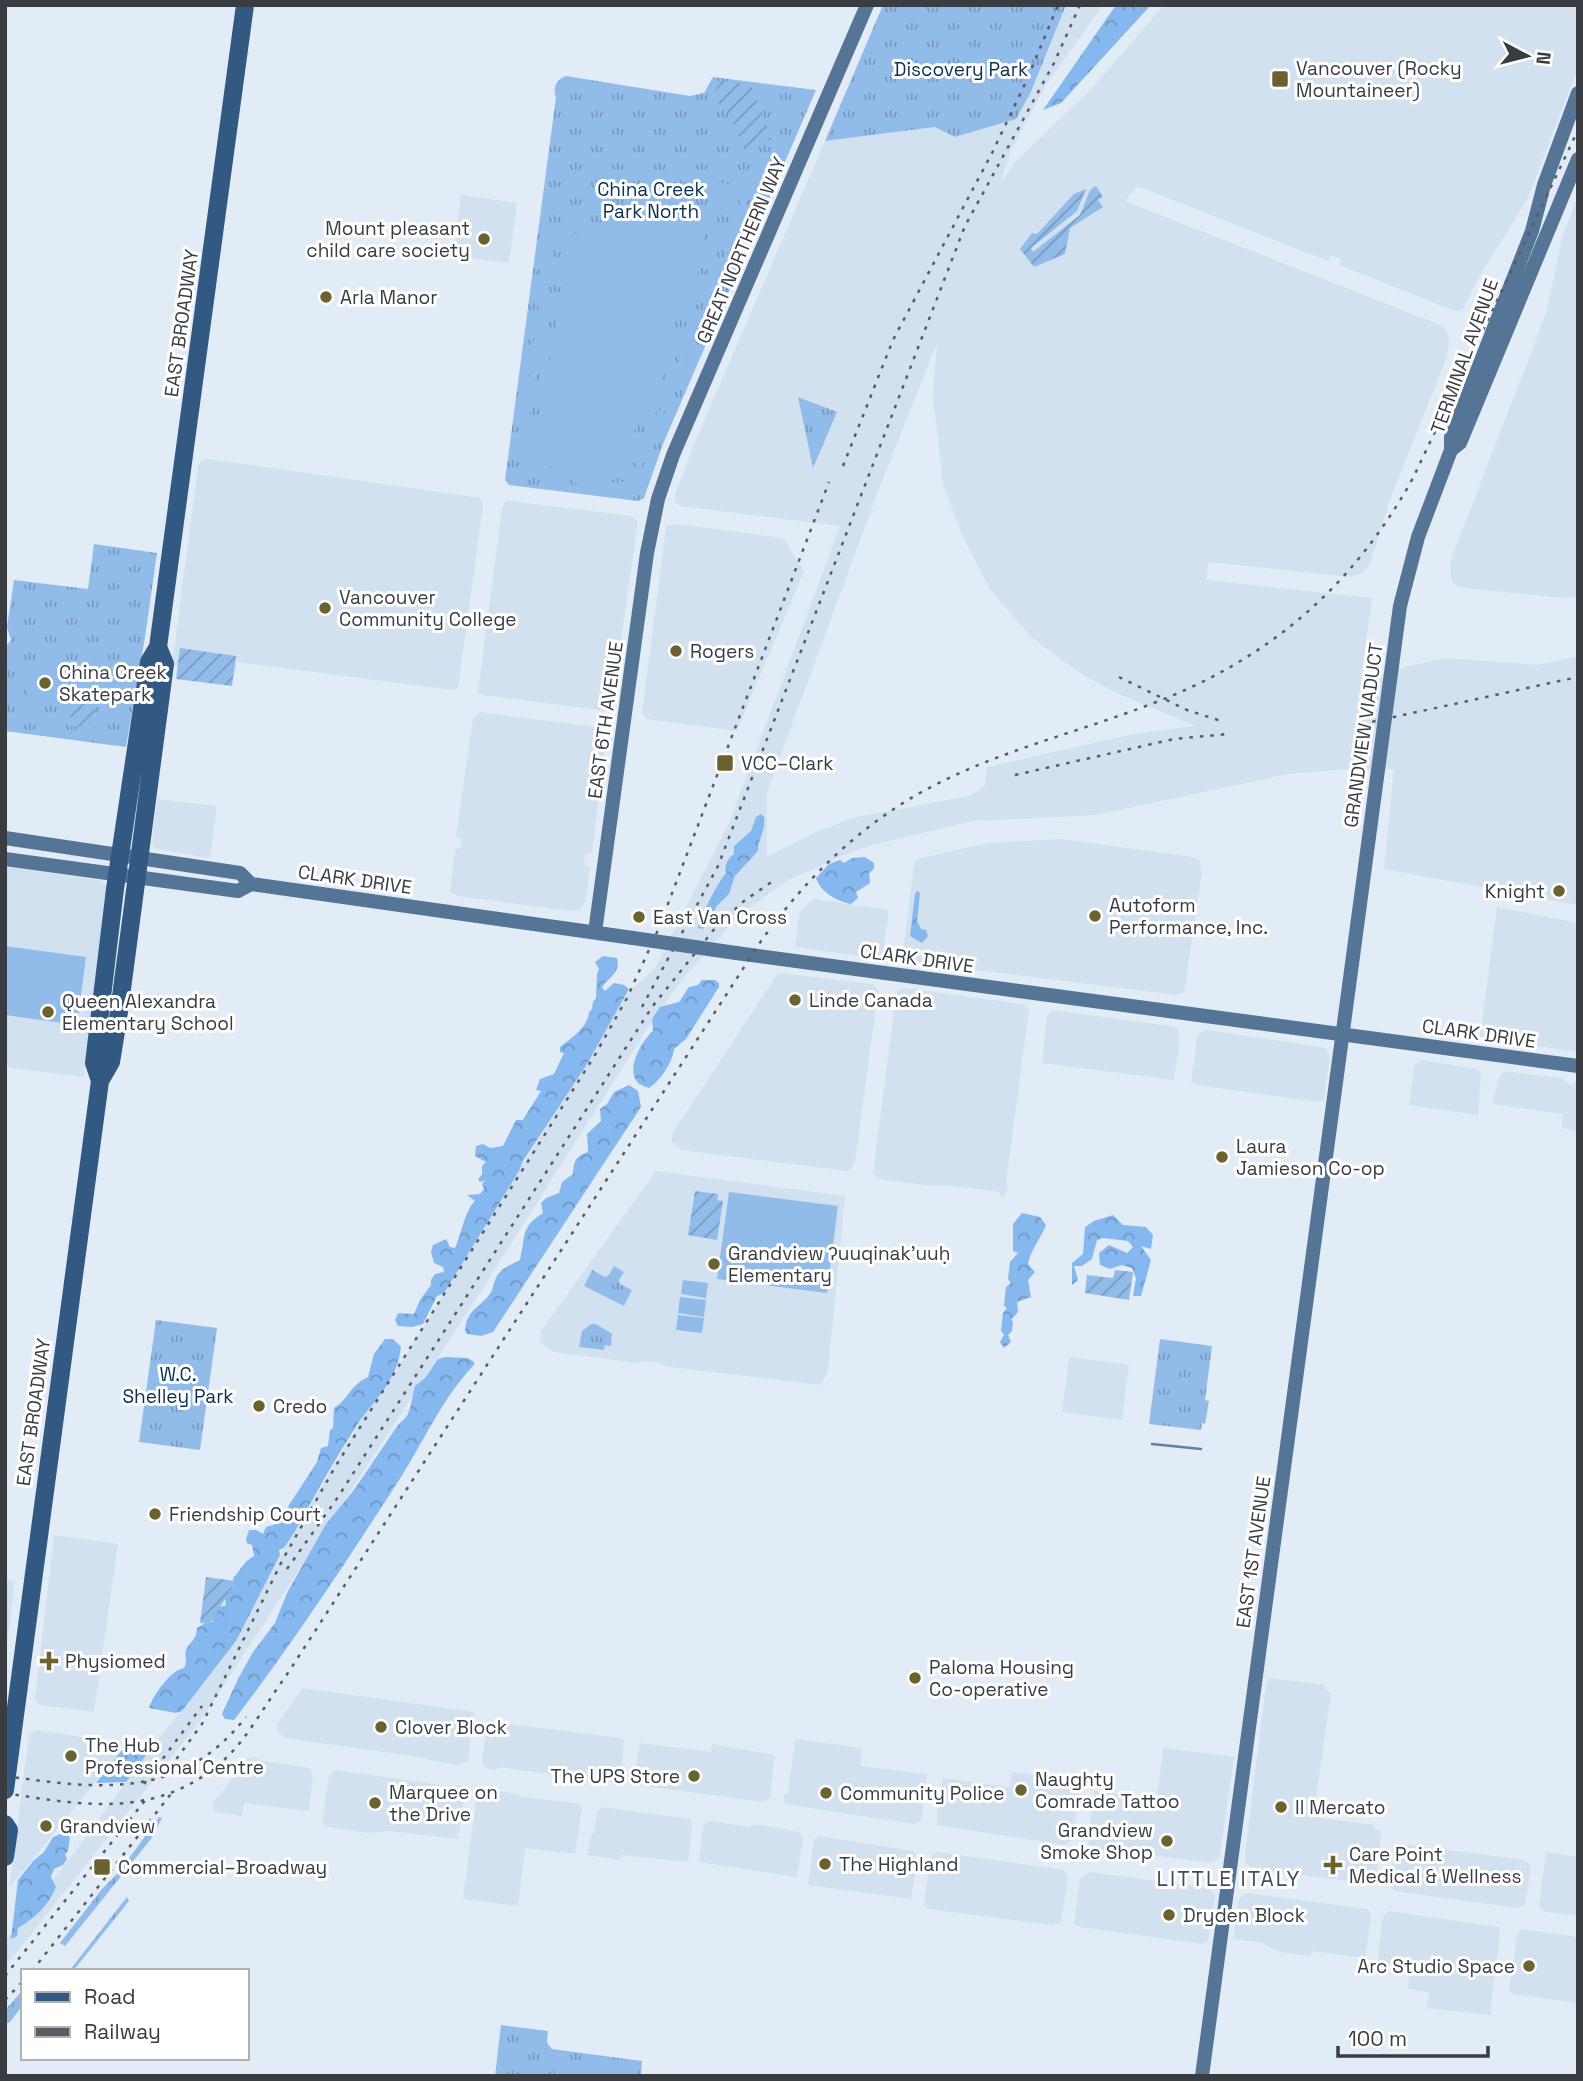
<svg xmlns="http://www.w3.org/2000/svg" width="1583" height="2081" font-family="'Space Grotesk',sans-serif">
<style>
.built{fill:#d2e1f0;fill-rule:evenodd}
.grass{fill:url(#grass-tufts)}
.forest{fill:url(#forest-crowns)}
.garden{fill:url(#garden-furrows)}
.pitch{fill:#91bce9;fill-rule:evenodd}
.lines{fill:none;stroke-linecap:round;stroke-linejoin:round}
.stream{stroke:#5e82a8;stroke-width:2.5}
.secondary{stroke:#547596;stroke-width:14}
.primary{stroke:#315981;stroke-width:18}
.rail{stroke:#595d63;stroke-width:2.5;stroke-dasharray:3.5 7;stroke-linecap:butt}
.secondary-bridge{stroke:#547596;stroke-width:14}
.poi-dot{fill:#6b632f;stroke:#fff;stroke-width:2.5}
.labels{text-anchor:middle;stroke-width:6;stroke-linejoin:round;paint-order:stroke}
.poi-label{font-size:19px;fill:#393c40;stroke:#fff;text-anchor:start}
.park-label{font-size:19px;fill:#092f51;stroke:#fff}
.street-label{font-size:19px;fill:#393c40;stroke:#fff}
.neighbourhood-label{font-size:21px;letter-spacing:2px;fill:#434b54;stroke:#fff}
</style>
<defs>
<pattern id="grass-tufts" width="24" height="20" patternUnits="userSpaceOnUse" patternTransform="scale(1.75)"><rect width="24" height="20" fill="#91bce9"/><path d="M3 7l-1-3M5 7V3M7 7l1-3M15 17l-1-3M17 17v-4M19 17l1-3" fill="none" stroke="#779abe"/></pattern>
<pattern id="forest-crowns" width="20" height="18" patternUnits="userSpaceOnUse" patternTransform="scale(1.75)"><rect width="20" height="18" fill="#85b8ef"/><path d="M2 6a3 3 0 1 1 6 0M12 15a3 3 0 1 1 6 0" fill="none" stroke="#6e97c3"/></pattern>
<pattern id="garden-furrows" width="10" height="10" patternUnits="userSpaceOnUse" patternTransform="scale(1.75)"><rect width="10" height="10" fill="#91bce9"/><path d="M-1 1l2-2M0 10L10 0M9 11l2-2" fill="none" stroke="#779abe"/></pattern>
</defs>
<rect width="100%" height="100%" fill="#e2ecf6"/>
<path class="built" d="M1066,5H1103L1046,85L1011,150L1000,184L1016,161L1091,89L1164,5H1578V68L1527,200L1483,270L1462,311H1455L1339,265L1341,259L1331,255L1328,261L1137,186L1125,201L1443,326L1447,331L1449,341L1447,356L1389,503L1370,563L1365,572L1349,577L1209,562L1206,580L1372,598L1361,677L1445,658L1538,665L1578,656V905L1384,869L1394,769L1335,770L1288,774L1096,815L973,821L872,845L842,856L787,881L738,916L681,981L647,1029L482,1290L201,1720L5,1967V1941L77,1849L144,1757L224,1658L292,1535L362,1419L392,1378L628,993L655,968L729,823L840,526L680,506L675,501V495L695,442L825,141L935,127L955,137L1016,119L1030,94ZM937,342L933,395L943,483L961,533L990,589L1031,637L1078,672L1114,692L1195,726L1134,734L987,767L985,786L969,796L857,817L823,829L767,857V792L879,489Z
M461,195L517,203L509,263L453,256Z
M1578,197V597L1563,598L1463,588L1455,585L1451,578L1450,565L1453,554L1546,314L1562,238Z
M208,459L481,498L483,506L458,688L453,690L237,662L235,674L172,666L198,467L202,460Z
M510,501L632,516L638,521L612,704L606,711L483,695L478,692L502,508L505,502Z
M676,524L783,538L804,571L737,731L654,720L645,718L642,713L666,528L669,525Z
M479,712L604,728L607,731L592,853L585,855L584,864L590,867L586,898L583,906L578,910L571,911L457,896L450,892L455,850L461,846V839L456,836L473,719Z
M157,799L217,806L211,854L208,858L154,848L152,841Z
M1061,839L1193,857L1199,860L1202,872L1184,992L1177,995L905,961L903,953L914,865L917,859L988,843Z
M5,867L99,880L106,885L84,1077L5,1067Z
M813,899L889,910L883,954L876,958L795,947L800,911Z
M1497,907L1578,923V1052L1480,1037Z
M780,973L873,984L878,991L855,1163L848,1171L681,1150L672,1142V1135L675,1129L776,976Z
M905,988L1022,1004L1029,1009L1006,1183L1009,1186L1004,1196H1001L1000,1192L946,1185L933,1186L879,1179L873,1173L896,995L898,991Z
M1052,1010L1177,1027L1180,1036L1174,1080L1042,1063L1047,1019L1046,1017Z
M1207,1030L1326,1048L1330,1057L1324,1100L1318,1102L1196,1085L1191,1082L1197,1038L1200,1032Z
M1421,1060L1478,1069L1481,1076L1478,1115L1409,1105L1415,1063L1420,1064Z
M1504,1071L1562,1078L1566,1083L1572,1084L1578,1080V1131L1562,1128L1563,1114L1492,1104L1499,1078Z
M656,1171L845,1196L828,1371L821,1385L663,1366L661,1363L640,1361L637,1363L554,1352L540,1342L541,1331Z
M1069,1357L1129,1365L1122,1420L1062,1412Z
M54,1535L118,1544L94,1712L40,1705L35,1700Z
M5,1579L15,1581L5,1661Z
M1270,1678L1325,1685L1327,1691L1331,1692L1314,1811L1320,1818L1374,1825V1828L1381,1831L1377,1875L1371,1884L1255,1869L1247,1865L1245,1853L1266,1684Z
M302,1688L474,1712L469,1750V1761L460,1765L428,1760L426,1758L285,1738L277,1730L278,1723Z
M494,1722L621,1738L624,1742L621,1777L618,1782L613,1783L500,1767L496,1770L488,1769L483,1765L482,1760L487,1724Z
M35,1730L122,1743L120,1753L9,1888L29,1735Z
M795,1739L862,1748L860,1766L927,1774L921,1821L914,1824L785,1804L784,1796L788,1793Z
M640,1743L711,1752L712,1744L775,1755L770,1798L763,1802L638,1785L633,1779Z
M1163,1748L1234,1757L1220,1856L1213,1863L1095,1848L1088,1844L1094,1791L1157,1799Z
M254,1757L263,1761L310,1768L313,1775L309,1811L244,1803L242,1816L215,1812L212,1804L248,1759Z
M335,1770L447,1786L461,1785L465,1792L458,1839L390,1831L367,1833L328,1827L322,1822L329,1776Z
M1012,1772L1080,1781L1075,1820L1077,1824L1075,1834L1069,1843L1064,1845L937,1825V1809L939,1807L943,1778L1010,1787Z
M485,1789L517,1794L520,1797L577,1803L582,1808L575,1854L525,1848L518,1906L463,1899L477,1794Z
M602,1807L690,1819L692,1824L688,1862L621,1855L620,1860L587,1855L589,1842L595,1828L597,1813Z
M710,1821L750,1827L755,1824L800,1832L803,1839L797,1877L699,1862L703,1825Z
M818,1836L914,1851L917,1861L911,1899L808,1885L814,1839Z
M1395,1843L1525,1860L1531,1867L1525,1905L1517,1908L1394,1891L1390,1885Z
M938,1852L1064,1870L1068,1877L1061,1923L1052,1925L928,1909L924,1905L930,1859L933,1853Z
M1546,1852L1578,1857V1916L1546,1912L1539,1907Z
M1089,1872L1209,1888L1215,1897L1208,1941L1203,1944L1080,1927L1074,1924L1080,1879Z
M1246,1893L1368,1909L1371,1915L1365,1958L1312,1951L1311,1956L1279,1952L1263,1943L1233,1939L1239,1899Z
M1389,1911L1499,1927L1500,1933L1490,2015L1427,2008L1429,1992L1408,1989L1410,1967L1377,1962L1383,1917Z
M1522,1929L1578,1937V2003L1513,1994L1509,1990L1517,1935Z"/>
<path class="grass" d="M883,5H1066L1030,94L1016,119L955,137L935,127L825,141Z
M566,76L690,96L704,93L713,77L816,90L663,444L644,498L638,501L509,485L505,480L556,97C552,88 557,79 566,76Z
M798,397L837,412L813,468Z
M94,544L157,553L145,637L126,747L5,731V648L11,640L7,627L14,580L88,589Z
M614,1266L624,1272L619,1280L620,1284L632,1290L624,1306L584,1286L592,1270L605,1277L609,1275Z
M156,1320L217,1328L200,1450L139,1442Z
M591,1324H596L612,1334L611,1346L605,1345L604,1350L579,1347L582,1331Z
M1160,1339L1212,1346L1205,1400L1209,1401L1205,1424L1202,1423L1201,1430L1149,1424Z
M159,1817L162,1818L151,1839L65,1946L60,1943L102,1889L119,1872Z
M127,1897L129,1901L73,1971H69Z
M23,1990V2005L9,2023H5V2010Z
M501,2025L548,2031L547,2043L552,2049L642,2061L641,2076H495Z"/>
<path class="forest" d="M1116,5H1151L1061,103L1043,110Z
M761,814L764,817C766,831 758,838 758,851L735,876L729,894L716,907L712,919L705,923L703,929L698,928C698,920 720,879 726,873C724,864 728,859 734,854V846L751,831L756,817Z
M865,857L874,863V869L869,873L870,883L856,892L858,898L851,904C837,901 821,893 816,878L829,864L840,860L844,863L852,858Z
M917,891L920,893L917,921L921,929L926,930L928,936L922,943L910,936L915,894Z
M603,956L617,958C621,973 609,977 602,987L605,991L614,983L624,985L629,989L587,1064L523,1161L519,1171L444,1293L437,1296L423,1324L412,1327L398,1326L395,1320L398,1313L414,1314L420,1300L431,1285V1280L435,1274L444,1272L443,1267L434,1263L431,1252L433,1245L446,1239L450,1247L455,1248C461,1235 466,1208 475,1201L467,1195L480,1194L484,1189L482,1184L485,1180L480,1182L478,1179L482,1175V1166L486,1162L475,1156L476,1146L483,1144L490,1148L503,1146C508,1136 511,1130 516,1120H523C528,1111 535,1101 541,1091L536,1090L540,1079L554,1074L564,1053L560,1052V1047C572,1038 588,1027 589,1012L592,1009L593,1002L596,998L597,974L599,969L595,962Z
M702,980H715L719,983V987L686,1039L674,1049C673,1062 660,1081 649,1088C648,1088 639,1084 638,1083C625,1070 642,1040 653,1031L652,1019L660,1007L679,1002L689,987L698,985Z
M629,1085L638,1091L641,1107L493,1332L481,1336L467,1334L465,1331C467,1309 477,1310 489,1295C493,1290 493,1286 495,1280C500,1268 510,1265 520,1260C526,1238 519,1228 543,1213L541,1203L546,1198L559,1193L562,1182L573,1174C574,1161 575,1157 588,1152L587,1134L601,1121L600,1109L607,1104L614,1092Z
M1022,1213L1040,1217L1046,1225C1041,1238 1030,1251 1028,1264L1035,1272L1028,1280L1031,1297L1017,1302L1018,1312L1011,1320L1013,1321L1012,1331L1008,1335L1011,1342L1004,1348L1000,1342L1004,1335L1001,1331L1003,1313L1007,1308L1004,1306L1006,1287L1011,1283L1008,1279L1010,1262L1018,1253L1013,1251V1224Z
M1113,1215L1123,1225L1146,1227L1153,1235L1151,1249L1141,1246L1151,1260L1141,1296H1133L1136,1278L1132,1268L1122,1265L1110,1269L1100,1265L1099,1253L1109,1245L1127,1253L1133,1247L1128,1241L1103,1238L1097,1240L1092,1259L1082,1266H1074L1078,1280L1072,1285V1263L1083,1254L1085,1227L1094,1221Z
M385,1339H393L401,1347C397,1380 378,1396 359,1422C336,1457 315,1495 295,1531L284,1548L279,1550L280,1555L236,1641L182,1711L176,1713L149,1708C153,1695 171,1670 184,1668C188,1661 184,1657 186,1650C190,1641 197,1640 197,1628L207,1622H213L211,1614L214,1609L226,1605L224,1593L228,1588L234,1586L233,1578C241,1570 243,1562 254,1556L252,1545L247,1543L246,1539L249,1530H256L263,1534L266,1527L282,1522L289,1505L317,1462L321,1448L328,1446L330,1430L333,1428L334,1408C350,1398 348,1387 368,1377L374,1354Z
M445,1357L468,1358L474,1362V1365C443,1397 425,1439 401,1477C348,1559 294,1642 234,1720L225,1719L222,1714L238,1679L253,1652L275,1623L287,1593L326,1524L354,1490L398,1425L407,1416L410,1408L415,1386L425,1378L438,1359Z
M122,1750L148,1753L126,1782L96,1783Z
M65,1832L70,1837L68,1851L65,1854L67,1859L63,1865L54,1869L51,1877L56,1887C48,1906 35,1918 18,1928L17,1936L11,1939L18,1880L33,1861L44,1852L53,1837Z"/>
<path class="garden" d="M719,80L751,85L772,139L746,153L726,107L715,102L711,97L716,90Z
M1096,186L1103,197L1098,200L1103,207L1070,228L1065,254L1034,267L1020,249L1032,233L1037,234L1074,194L1086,189L1077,211L1031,248L1033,252L1080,215L1090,190Z
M180,648L236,656L232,686L176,679Z
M72,694L95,696V728L70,726Z
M695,1191L718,1194L717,1200L723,1201L717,1240L688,1235Z
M1115,1270L1133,1272L1129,1300L1085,1293L1087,1275L1113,1278Z
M206,1577L236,1581L210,1624L200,1623Z"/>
<path class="pitch" d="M700,179C708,184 714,182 723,183C744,186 749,203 747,222L709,311L703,317L633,488L624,491L580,486L550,466L537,464L528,460L522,443V423L547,245L554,235L580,207L630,187L656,183L681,185ZM655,188L731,191C741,200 743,207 741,221L703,309L696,316L692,326L685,330L680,344V364L634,470L628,480L619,483L582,479L562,466L622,476L627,473L637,415L655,417L672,304L692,309L708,211L705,206L645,197L606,210L605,230L607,238L569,233L544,400L551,402L537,417L529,442L528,424L554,242L583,212L631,192Z
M68,656L59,668L65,680C58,709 45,698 23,704L30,697C19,674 29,659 55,667Z
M5,946L86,957L77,1025L5,1015Z
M729,1192L838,1206L827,1293L717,1279Z
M683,1280L708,1283L706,1298L681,1294Z
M680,1297L706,1300L704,1317L678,1313Z
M678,1315L704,1318L702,1333L676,1330Z
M556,2062L637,2072V2076H555Z"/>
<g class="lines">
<path class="stream" d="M1152,1444L1201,1449"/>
<path class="secondary" d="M1451,450V437L1532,231L1544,185L1578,93
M1451,450L1460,443L1578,159
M5,838L240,873L251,884
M5,859L238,891L251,884L633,938
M595,932L647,553L658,499L673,455L867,5
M736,953L1578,1066
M1202,2076L1349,986"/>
<path class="primary" d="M100,1081L94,1063L115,889L149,662L158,647L245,5
M5,1790L100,1081L111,1062L118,1019L165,664L158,647
M5,1824L9,1830L5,1857"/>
<path class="rail" d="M843,466L893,340L992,153L1025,84L1058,5
M1119,677L1187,710L1221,721
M1362,724L1578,677
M1015,775L1174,739L1228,734
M642,1007L718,866L965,226L1054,63L1080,5
M287,1569L338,1497L652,1007L716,927L744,901L773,881
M5,1776C99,1789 180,1801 246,1717
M164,1776L202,1724L282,1561L335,1467L595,1055L627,998L658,930L829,482
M144,1784L202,1706
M5,1793C86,1806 159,1819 225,1759C247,1739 268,1700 286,1676L759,944C805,879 861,823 933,786C1002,750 1079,732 1151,704C1268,660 1352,588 1413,478L1578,130
M32,1971L171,1794
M5,1976L147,1798
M5,2000L23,1981"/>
<path class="secondary-bridge" d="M633,938L736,953
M1349,986L1400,606L1418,537L1451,450"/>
</g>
<g class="poi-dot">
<rect x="1271" y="70" width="18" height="18" rx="3.5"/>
<circle cx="484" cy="239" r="7"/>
<circle cx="326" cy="297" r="7"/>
<circle cx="325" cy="608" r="7"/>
<circle cx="676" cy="651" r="7"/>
<circle cx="45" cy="683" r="7"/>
<rect x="716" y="754" width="18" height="18" rx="3.5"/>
<circle cx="1559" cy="891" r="7"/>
<circle cx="1095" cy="916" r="7"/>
<circle cx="639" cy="917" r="7"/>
<circle cx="795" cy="1000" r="7"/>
<circle cx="48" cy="1012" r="7"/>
<circle cx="1222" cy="1157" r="7"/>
<circle cx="714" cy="1264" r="7"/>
<circle cx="259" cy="1406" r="7"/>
<circle cx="155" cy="1514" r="7"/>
<path d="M45.5 1650.5h7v7h7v7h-7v7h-7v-7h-7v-7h7z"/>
<circle cx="915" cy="1678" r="7"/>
<circle cx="381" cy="1727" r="7"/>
<circle cx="71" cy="1756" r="7"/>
<circle cx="694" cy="1776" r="7"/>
<circle cx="1021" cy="1790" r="7"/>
<circle cx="826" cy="1793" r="7"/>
<circle cx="375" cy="1803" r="7"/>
<circle cx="1281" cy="1807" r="7"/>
<circle cx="46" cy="1826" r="7"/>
<circle cx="1167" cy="1841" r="7"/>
<circle cx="825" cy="1864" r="7"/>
<path d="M1329.5 1854.5h7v7h7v7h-7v7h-7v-7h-7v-7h7z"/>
<rect x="93" y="1858" width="18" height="18" rx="3.5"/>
<circle cx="1169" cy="1915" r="7"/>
<circle cx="1529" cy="1966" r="7"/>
</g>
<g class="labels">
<g class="poi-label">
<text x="1296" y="75">Vancouver (Rocky<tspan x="1296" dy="22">Mountaineer)</tspan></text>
<text x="470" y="235" text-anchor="end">Mount pleasant<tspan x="470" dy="22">child care society</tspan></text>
<text x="340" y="304">Arla Manor</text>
<text x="339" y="604">Vancouver<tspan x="339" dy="22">Community College</tspan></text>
<text x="690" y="658">Rogers</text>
<text x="59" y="679">China Creek<tspan x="59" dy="22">Skatepark</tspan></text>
<text x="741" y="770">VCC–Clark</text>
<text x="1545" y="898" text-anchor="end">Knight</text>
<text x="1109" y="912">Autoform<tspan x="1109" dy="22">Performance, Inc.</tspan></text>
<text x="653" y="924">East Van Cross</text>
<text x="809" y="1007">Linde Canada</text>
<text x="62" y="1008">Queen Alexandra<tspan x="62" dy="22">Elementary School</tspan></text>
<text x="1236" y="1153">Laura<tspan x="1236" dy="22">Jamieson Co-op</tspan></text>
<text x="728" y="1260">Grandview ʔuuqinak’uuḥ<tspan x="728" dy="22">Elementary</tspan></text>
<text x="273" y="1413">Credo</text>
<text x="169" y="1521">Friendship Court</text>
<text x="65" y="1668">Physiomed</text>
<text x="929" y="1674">Paloma Housing<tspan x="929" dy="22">Co-operative</tspan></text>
<text x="395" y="1734">Clover Block</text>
<text x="85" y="1752">The Hub<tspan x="85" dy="22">Professional Centre</tspan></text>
<text x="680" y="1783" text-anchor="end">The UPS Store</text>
<text x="1035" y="1786">Naughty<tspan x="1035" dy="22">Comrade Tattoo</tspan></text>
<text x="389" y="1799">Marquee on<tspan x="389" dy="22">the Drive</tspan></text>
<text x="840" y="1800">Community Police</text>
<text x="1295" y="1814">Il Mercato</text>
<text x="60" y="1833">Grandview</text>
<text x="1153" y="1837" text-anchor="end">Grandview<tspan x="1153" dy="22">Smoke Shop</tspan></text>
<text x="1349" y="1861">Care Point<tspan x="1349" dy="22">Medical &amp; Wellness</tspan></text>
<text x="839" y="1871">The Highland</text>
<text x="118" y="1874">Commercial–Broadway</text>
<text x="1183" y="1922">Dryden Block</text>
<text x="1515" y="1973" text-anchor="end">Arc Studio Space</text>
</g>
<g class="park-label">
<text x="961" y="76">Discovery Park</text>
<text x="651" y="196">China Creek<tspan x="651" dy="22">Park North</tspan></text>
<text x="178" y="1381">W.C.<tspan x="178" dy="22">Shelley Park</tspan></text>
</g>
<g class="street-label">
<text transform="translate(741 250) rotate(-67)" y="7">GREAT NORTHERN WAY</text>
<text transform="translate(181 323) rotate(-82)" y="7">EAST BROADWAY</text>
<text transform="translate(1464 356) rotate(-70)" y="7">TERMINAL AVENUE</text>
<text transform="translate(605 720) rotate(-82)" y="7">EAST 6TH AVENUE</text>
<text transform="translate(1363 735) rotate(-82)" y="7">GRANDVIEW VIADUCT</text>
<text transform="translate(355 879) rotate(8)" y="7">CLARK DRIVE</text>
<text transform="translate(917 958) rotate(8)" y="7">CLARK DRIVE</text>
<text transform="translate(1479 1033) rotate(8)" y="7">CLARK DRIVE</text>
<text transform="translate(33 1412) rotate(-82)" y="7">EAST BROADWAY</text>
<text transform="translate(1253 1552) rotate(-82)" y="7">EAST 1ST AVENUE</text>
</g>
<g class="neighbourhood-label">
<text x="1229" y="1886">LITTLE ITALY</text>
</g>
</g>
<rect width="1583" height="2081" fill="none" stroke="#393c40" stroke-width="14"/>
<rect x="21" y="1969" width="228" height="91" fill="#ffffff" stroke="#b0b1b3" stroke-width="2"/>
<rect x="35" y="1992" width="35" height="10" fill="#315981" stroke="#b0b1b3" stroke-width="2"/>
<text x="84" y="2004" font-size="21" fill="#393c40">Road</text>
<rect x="35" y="2027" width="35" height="10" fill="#595d63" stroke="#b0b1b3" stroke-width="2"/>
<text x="84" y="2039" font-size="21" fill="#393c40">Railway</text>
<g transform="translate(1527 56) rotate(97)" stroke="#ffffff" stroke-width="5" paint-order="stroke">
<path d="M0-5L12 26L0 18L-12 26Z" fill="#393c40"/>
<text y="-10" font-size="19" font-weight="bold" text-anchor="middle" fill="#393c40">N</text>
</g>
<path d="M1338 2046v10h150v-10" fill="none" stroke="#393c40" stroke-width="3.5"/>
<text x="1348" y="2046" font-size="21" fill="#393c40" stroke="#ffffff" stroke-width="5" paint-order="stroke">100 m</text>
</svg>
